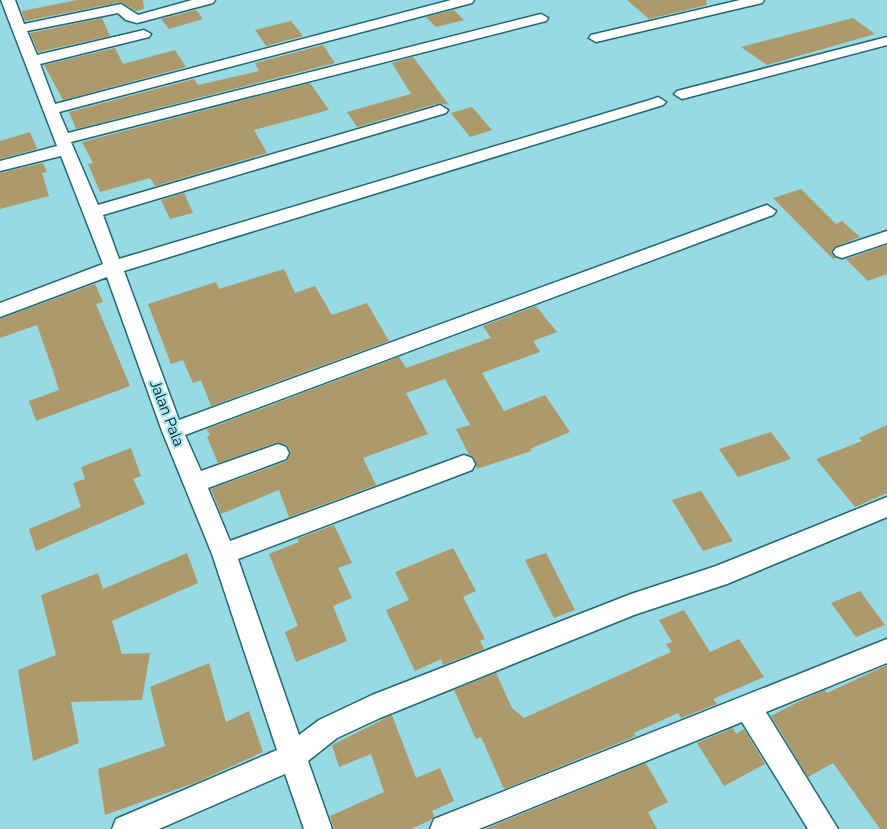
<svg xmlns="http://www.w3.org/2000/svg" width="887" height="829" font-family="Raleway,sans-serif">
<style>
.building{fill:#ae996a}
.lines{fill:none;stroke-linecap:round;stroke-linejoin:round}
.street-casing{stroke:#236770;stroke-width:3}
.street{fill:#fff;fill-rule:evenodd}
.labels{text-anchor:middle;stroke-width:4.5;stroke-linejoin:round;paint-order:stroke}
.street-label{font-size:15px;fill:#001216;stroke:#a4e7f0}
</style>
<rect width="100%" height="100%" fill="#97dae3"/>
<path class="building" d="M77,0H143L144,9L136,11L121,2L25,21L22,11Z
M627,0H706L707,5L649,19Z
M196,10L203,19L169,29L161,19Z
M454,10L464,20L436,27L426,17Z
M102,18L110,36L38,52L30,33Z
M853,18L875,34L767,65L741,47Z
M291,21L303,36L266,46L255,30Z
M323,45L335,63L76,129L69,112L194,79L198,85L259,71L255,63Z
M115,48L123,64L175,50L186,67L63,100L44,65Z
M413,57L449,105L439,103L357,127L347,112L411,94L392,63Z
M310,83L329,110L254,130L267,153L155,186L150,178L100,192L88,164L93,163L82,142Z
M472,107L492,130L470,137L451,113Z
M30,132L37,149L0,159V141Z
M43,163L47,172L42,173L49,196L0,209V173Z
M801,189L836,224L842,221L860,237L834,247L831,252L835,258L833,259L773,198Z
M184,193L193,213L170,219L161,200Z
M887,245V274L868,281L846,259Z
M284,269L295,293L315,286L332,315L367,303L389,341L211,406L201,380L193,383L183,360L171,364L148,304L216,282L219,289Z
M95,284L103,302L96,304L130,386L36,421L29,401L59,390L53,371L37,325L0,338V319Z
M536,306L557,332L533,341L540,352L482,373L504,411L545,395L570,432L530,449L531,451L477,469L474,457L469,455L456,429L470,425L445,379L406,393L428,434L363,458L376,485L289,517L279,490L221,514L211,489L287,461L291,452L287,445L277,442L218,463L207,437L210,435L207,429L399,357L406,368L491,338L483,326Z
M887,425V493L855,507L816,459L862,441L859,438Z
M771,432L791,459L738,477L719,449Z
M131,448L141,476L133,479L145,504L36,551L29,529L81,507L73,483L85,479L81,467Z
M701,491L733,541L703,551L672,500Z
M334,525L352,563L338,568L352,598L333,606L347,641L296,662L285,632L298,626L269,554L299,542L297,539Z
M453,548L476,591L463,597L485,639L480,641L484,649L443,665L441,659L415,671L386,610L409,600L395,572Z
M187,553L198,583L112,621L122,654L150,653L142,700L71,702L79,743L33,761L18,670L56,655L41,595L98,573L103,589Z
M546,553L575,610L554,618L525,560Z
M860,591L885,625L856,637L831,603Z
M684,610L710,652L739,639L764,677L713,699L717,704L681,718L678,713L634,733L636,736L504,789L481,737L476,739L454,690L496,673L512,708L524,718L671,652L666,644L672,642L659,620Z
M209,663L226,722L249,711L263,752L197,782L105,815L98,769L165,746L150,687Z
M887,665V829H880L833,763L808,777L771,716L798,702L825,690L827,693Z
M392,715L416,778L440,768L454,801L432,811L434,816L431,820L411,829H334L330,816L384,792L371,754L339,767L332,745Z
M733,728L736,734L744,729L765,764L724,786L697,743Z
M646,763L668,802L648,812L657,829H485Z"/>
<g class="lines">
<g class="street-casing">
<path id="street" d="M1,0H15L24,24L121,4L138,15L192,0H215L213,3L137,23L126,20L118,13L27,31L37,55L144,30L151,34L149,37L40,64L55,104L451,0H474L472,3L59,112L68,133L541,14L548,18L546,21L71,142L98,205L434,107L440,105L448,110L446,113L103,215L119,259L653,99L658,97L666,102L663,105L124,271L179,420L761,207L767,205L776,211L773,215L185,435L201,471L278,444L286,447L289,453L286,459L208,488L230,541L464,455L472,458L475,464L472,470L238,559L299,735L319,720L372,695L631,594L716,566L887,497V517L727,584L634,615L380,718L337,738L308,761L332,829H304L285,774L159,829H112L116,819L277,750L212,554L162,431L107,277L0,317V303L103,264L61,156L0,171V161L57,146Z
M740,0H764L762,3L596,42L589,38L591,35Z
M887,37V45L682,99L674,94L677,91Z
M887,231V243L842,258L836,256L833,252L836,248Z
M887,639V663L766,712L838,829H808L742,722L479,829H430L434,819Z"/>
</g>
<use href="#street" class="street"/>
</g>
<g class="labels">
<g class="street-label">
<text transform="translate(167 413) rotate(69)" y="5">Jalan Pala</text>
</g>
</g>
</svg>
